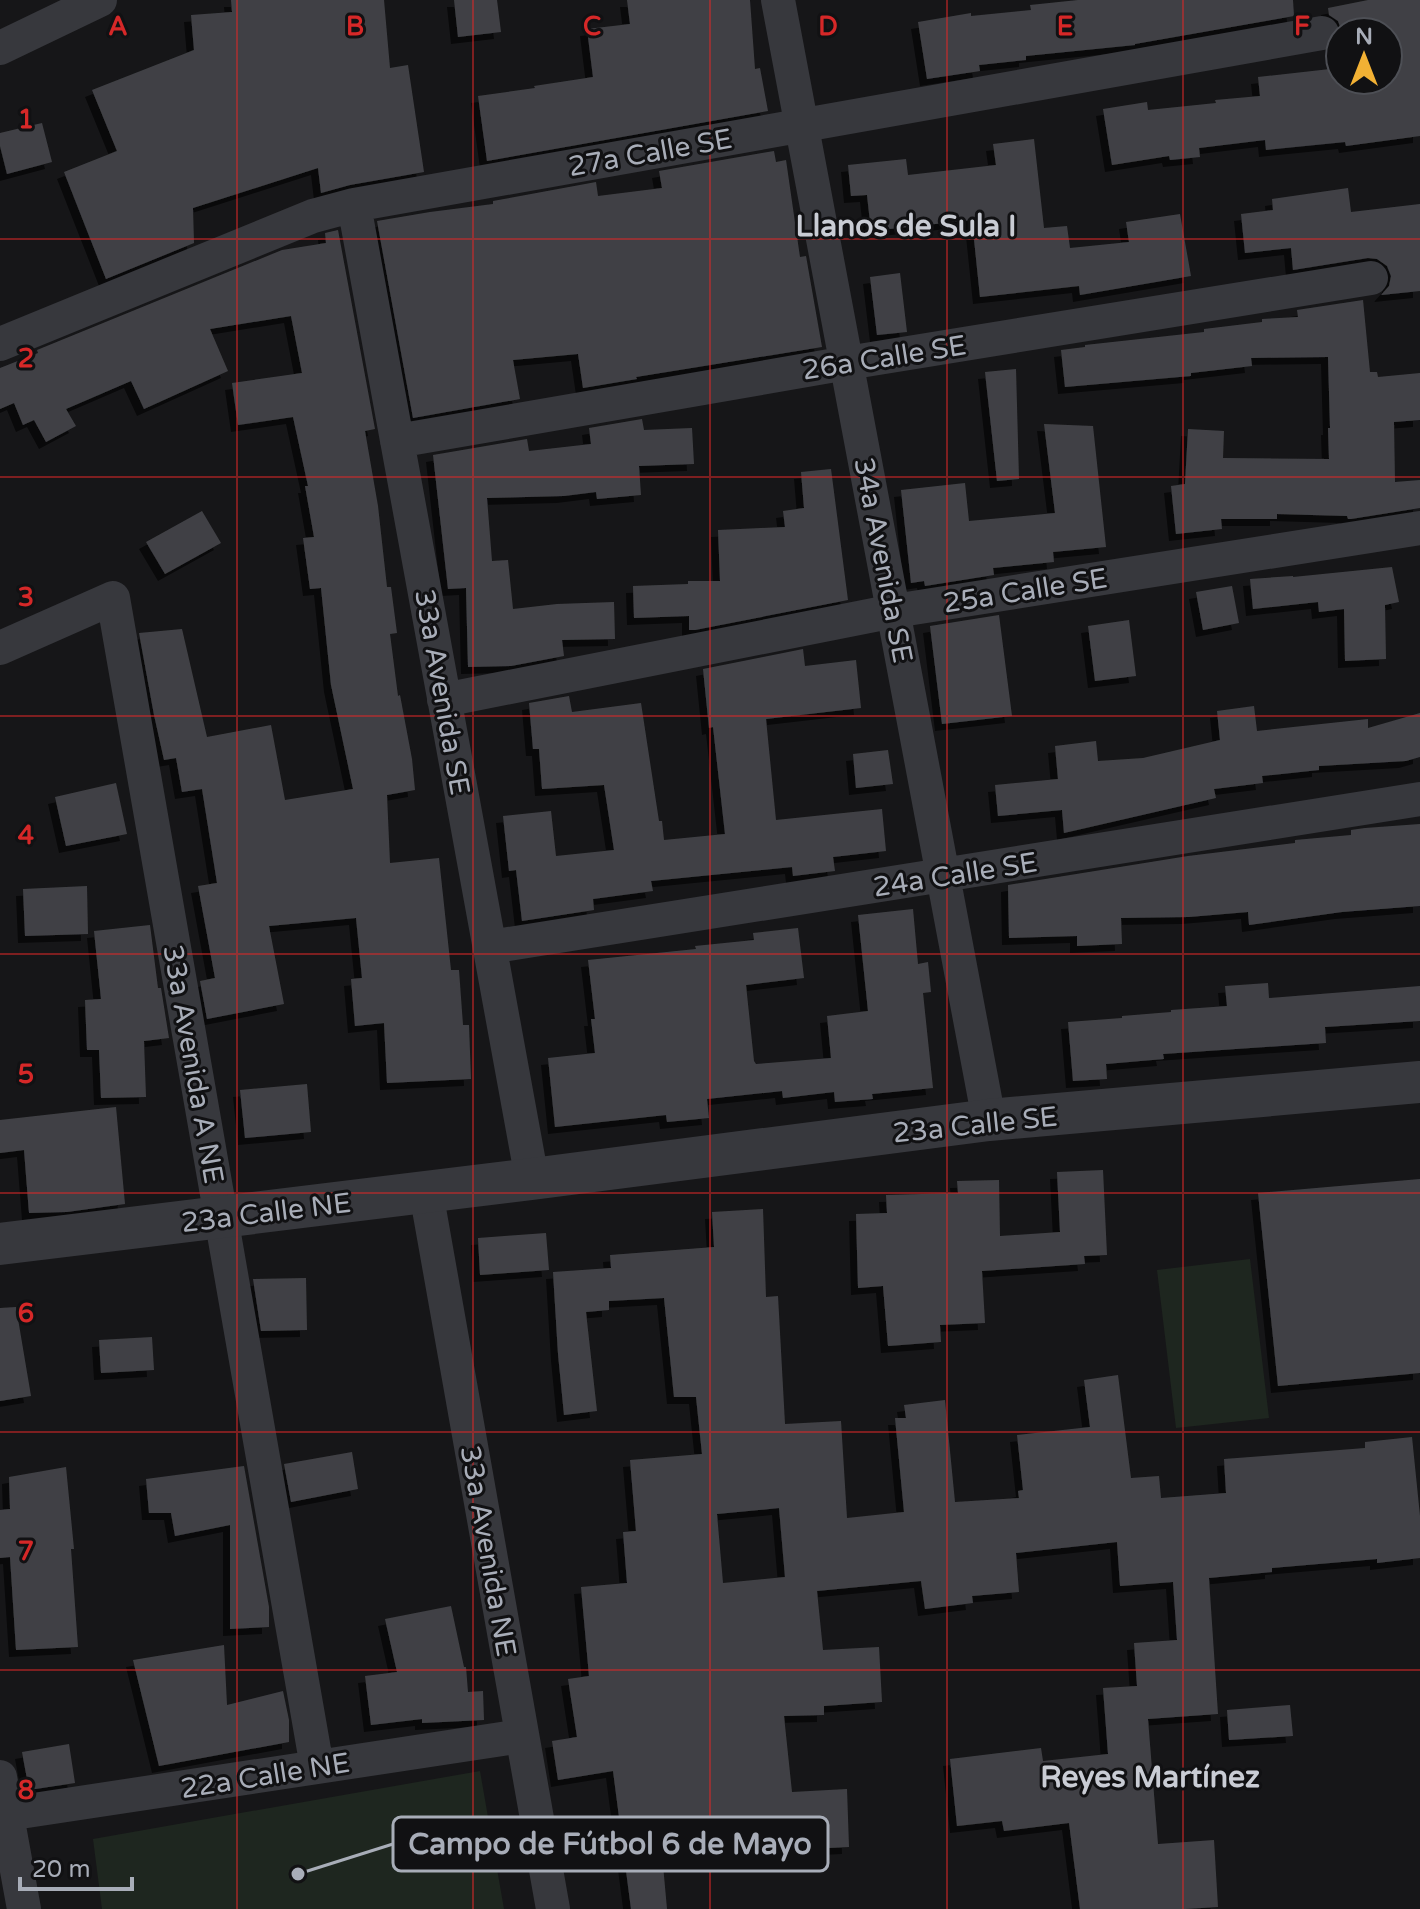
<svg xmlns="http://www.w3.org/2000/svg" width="1420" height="1909" font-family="'Varela Round',sans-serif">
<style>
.green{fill:#1e261f}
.building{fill:#404145;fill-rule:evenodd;filter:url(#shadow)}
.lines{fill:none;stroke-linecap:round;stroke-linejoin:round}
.minor{stroke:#37383d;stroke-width:34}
.tertiary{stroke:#37383d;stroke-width:42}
.grid{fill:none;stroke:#d62828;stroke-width:2;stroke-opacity:0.55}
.labels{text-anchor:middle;stroke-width:6;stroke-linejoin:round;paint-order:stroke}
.street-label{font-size:28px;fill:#a8adb8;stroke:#111113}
.neighbourhood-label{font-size:30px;font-weight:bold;fill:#c9ccd4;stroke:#111113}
.grid-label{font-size:26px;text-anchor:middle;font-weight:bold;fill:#d62828;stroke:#111113;stroke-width:6;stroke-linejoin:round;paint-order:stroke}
.leader{fill:none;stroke:#a8adb8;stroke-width:3}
.callout-dot{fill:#a8adb8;stroke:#111113;stroke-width:3}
.callout{fill:#111113;stroke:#a8adb8;stroke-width:3}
.callout-label{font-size:30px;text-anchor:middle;font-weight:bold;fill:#a8adb8}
</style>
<defs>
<filter id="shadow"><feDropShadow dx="-7" dy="7" stdDeviation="0" flood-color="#0009"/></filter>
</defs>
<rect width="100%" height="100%" fill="#161618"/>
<path class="green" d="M1250,1259L1269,1418L1176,1428L1157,1270Z
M480,1771L504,1909H102L93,1839Z"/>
<path class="building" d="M231,0H384L390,68L408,65L424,172L350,185L321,193L318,168L193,208L194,243L106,279L64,172L117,151L92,90L194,50L191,15L232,12Z
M454,0H497L501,32L458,37Z
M627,0H750L755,69L760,68L768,111L487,161L478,96L535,88L534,86L593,77L587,29L630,24Z
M1078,0H1293L1294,16L1135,44V45L1026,56V60L979,65L980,71L927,79L918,22L971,13V16L1031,10L1030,5Z
M1368,0H1420V136L1346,146L1345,142L1266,150L1265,140L1199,148L1200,157L1170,160L1169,156L1112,165L1103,109L1147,102L1148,110L1216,103L1215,100L1260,96L1258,77L1339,68L1336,47L1340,41V80H1388V32H1342L1338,21L1329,15L1328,8Z
M42,123L52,162L7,174L0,146V133Z
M1034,139L1044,228L1067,226L1070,248L1129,242L1126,222L1180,214L1191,276L1080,295L1079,286L980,297L972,220L871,231L867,195L851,196L848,165L906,159L908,175L996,165L993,144Z
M774,151L776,162L786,160L800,257L806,256L822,347L636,377L637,379L583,388L578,354L513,360L520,399L413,418L377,221L430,212L493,204V201L596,182L598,196L662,188L659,171Z
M1348,188L1351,212L1420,204V291L1381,295L1389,286L1391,276L1387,266L1377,259L1368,258L1293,270L1291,248L1245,253L1241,214L1273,210L1272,199Z
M338,230L375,429L365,431L378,506L387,587H391L397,633L390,634L398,696L400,695L412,759L415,790L387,795L390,863L439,858L451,970H459L463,1025H469L471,1079L387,1083L384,1023L355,1026L351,979L362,978L356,918L269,926L284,1004L207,1019L200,981L215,978L198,886L217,883L202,789L182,792L176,758L164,760L154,715L139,633L182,629L207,737L271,725L285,800L353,789L331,685L321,588L310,589L303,538L314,537L305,486H308L293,417L238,425L232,383L302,373L291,316L210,329L228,371L144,409L131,381L66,409L76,426L46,442L34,420L23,425L14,403L0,409V368L38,353L37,350L282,250L326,243L325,233Z
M900,273L907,332L877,335L870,277Z
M1363,300L1370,372H1377L1378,377L1420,373V420L1394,422L1395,482L1420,480V508L1351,519H1348L1347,516L1277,514V519H1221L1222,529L1176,534L1171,486L1185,484L1188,429L1224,431L1223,458L1329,459L1328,428H1330L1328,357L1251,358L1252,366L1191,373V376L1065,387L1061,350L1085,347V345L1204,332V329L1262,322V319L1298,317L1297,310Z
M1016,369L1019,479L997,481L985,372Z
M642,419L644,430L692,428L694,464L639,466L641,495L597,499L596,492L564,496L487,498L492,561L508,560L513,609L557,604L614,602L615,639L562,640L564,656L511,666L468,667L466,588L448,589L433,455L527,439L529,451L591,444L589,428Z
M1044,424L1093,426L1106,547L1053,552L1054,562L993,568L994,575L925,586L924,581L911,583L901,490L965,483L969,521L1055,513Z
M831,469L848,600L695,630H689V616L634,618L633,586L688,584V581H720L718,530L785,527L783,511L804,508L801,472Z
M202,511L221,543L165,574L146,542Z
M1392,567L1399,602L1385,605L1386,659L1345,661L1344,609L1319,612L1318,602L1253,609L1250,579L1293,576V577Z
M1232,586L1239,623L1203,630L1196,592Z
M999,615L1012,716L942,724L930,626Z
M1129,620L1136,676L1095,681L1088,626Z
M803,649L805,666L856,660L861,708L766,719L776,820L882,809L886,851L833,857L835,871L793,876L792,867L651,881L653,891L593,899L594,910L522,921L516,870L509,871L503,816L551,811L556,856L614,850L604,785L542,789L539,749H533L529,703L569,696L572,712L641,703L659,821H662L664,840L725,834L713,727L709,728L703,669Z
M1254,706L1257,731L1368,719V728L1420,713V757L1406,761L1319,766V770L1262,776L1263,783L1214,789L1216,798L1064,833L1062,810L998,816L995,785L1058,779L1055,746L1096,741L1098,761L1143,758L1220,740L1217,711Z
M888,750L893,784L856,788L853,754Z
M116,783L127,834L66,846L55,797Z
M1420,824V906L1342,912L1249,925L1248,912L1189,917L1121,918L1122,944L1077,946V936L1009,938L1008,885L1188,856L1295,843V840L1351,835V830L1365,828Z
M87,886L88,934L25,936L23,889Z
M913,909L918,964L928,962L931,992L923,993L933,1088L872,1094L873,1099L835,1102L834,1092L783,1098L782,1091L707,1099L709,1118L667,1122L666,1115L555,1127L548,1058L595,1053L591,1019H595L588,960L696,949L695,946L754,940L753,933L798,928L804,978L746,985L754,1061L756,1064L831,1058L827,1016L868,1011L858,915Z
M150,925L158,988H161L169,1038L144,1041L146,1097L101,1098L99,1050H87L85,1000L101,999L94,931Z
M1268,983L1269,998L1420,986V1021L1325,1027L1326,1043L1163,1054L1164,1059L1106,1064L1107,1079L1073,1081L1068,1022L1122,1018V1016L1171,1012V1010L1227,1006L1225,986Z
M307,1084L311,1132L245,1138L240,1090Z
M116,1107L125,1204L67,1212L29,1213L24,1150L0,1153V1120Z
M1103,1170L1107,1255L1084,1256L1085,1264L982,1271L985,1323L940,1325L941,1342L888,1346L883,1286L858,1288L856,1214L887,1213L886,1195L958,1193L957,1181L999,1180L1000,1236L1060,1232L1057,1172Z
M1420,1179V1373L1278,1386L1258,1193Z
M763,1209L766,1297L778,1296L785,1424L841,1421L847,1518L904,1512L895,1418H906L904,1405L945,1400L955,1502L1019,1498L1018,1491L1023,1490L1017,1435L1090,1427L1084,1380L1118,1375L1131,1478L1159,1476L1161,1498L1226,1493L1224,1459L1365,1448V1442L1412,1437L1420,1516V1558L1377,1563V1559L1272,1568V1572L1209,1578L1218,1714L1148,1719L1158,1844L1214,1840L1218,1907L1185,1909H1080L1069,1823L1004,1831L1002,1821L957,1826L950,1759L1041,1748L1043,1761L1108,1754L1103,1688L1137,1686L1134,1643L1177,1640L1173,1582L1120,1586L1117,1542L1016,1553L1019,1592L972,1596L973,1603L925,1609L921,1581L817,1591L823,1650L879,1647L882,1702L824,1706V1715L784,1716L792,1792L847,1789L849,1847L808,1849V1836L754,1841V1838L679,1851L681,1862L663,1865L667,1909H631L613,1771L558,1780L552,1741L577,1737L568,1679L589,1676L581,1587L627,1583L623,1532L636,1531L630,1460L702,1454L696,1397H674L664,1298L609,1301V1310L586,1312L597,1411L564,1415L558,1354L553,1272L611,1268L610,1255L714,1247L712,1212ZM779,1508L785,1577L723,1583L717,1514Z
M546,1233L549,1270L480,1275L478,1238Z
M306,1278L307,1330L261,1331L253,1279Z
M16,1307L31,1396L0,1401V1308Z
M152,1337L154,1370L101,1373L99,1340Z
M352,1452L358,1489L291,1502L284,1464Z
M244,1466L269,1607V1627L230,1629V1525L175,1536L171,1513H149L146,1479Z
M66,1467L74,1549H71L78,1647L16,1650L10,1557L0,1558V1510L10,1509L9,1477Z
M451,1606L464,1667H466L468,1692L483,1691L484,1720L422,1723V1719L371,1725L365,1676L397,1672L385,1619Z
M224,1645L227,1705L283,1691L289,1720V1742L159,1766L133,1660Z
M1290,1705L1293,1736L1229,1740L1227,1710Z
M69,1744L75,1783L29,1790L22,1752Z"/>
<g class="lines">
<path class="minor" d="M778,0L989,1120
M0,48L100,0
M354,205L532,1179
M0,344L313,216L354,205L1322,33
M397,441L847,363L1371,278
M0,648L113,598L317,1767
M444,700L894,611L1420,528
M490,947L1420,799
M426,1192L553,1909
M0,1777L24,1909
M7,1814L522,1736"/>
<path class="tertiary" d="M0,1244L532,1179L989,1120L1420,1082"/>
</g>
<path class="grid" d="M237,0V1909M473,0V1909M710,0V1909M947,0V1909M1183,0V1909M0,239H1420M0,477H1420M0,716H1420M0,954H1420M0,1193H1420M0,1432H1420M0,1670H1420"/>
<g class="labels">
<g class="street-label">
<text transform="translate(650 152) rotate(-10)" y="10">27a Calle SE</text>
<text transform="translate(884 357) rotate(-9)" y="10">26a Calle SE</text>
<text transform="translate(884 560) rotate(79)" y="10">34a Avenida SE</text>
<text transform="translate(1025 590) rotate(-9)" y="10">25a Calle SE</text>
<text transform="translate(443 692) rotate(80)" y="10">33a Avenida SE</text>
<text transform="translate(955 874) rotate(-9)" y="10">24a Calle SE</text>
<text transform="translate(194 1064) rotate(80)" y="10">33a Avenida A NE</text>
<text transform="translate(975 1124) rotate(-6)" y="10">23a Calle SE</text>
<text transform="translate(266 1212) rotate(-7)" y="10">23a Calle NE</text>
<text transform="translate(489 1551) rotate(80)" y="10">33a Avenida NE</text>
<text transform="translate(265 1775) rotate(-9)" y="10">22a Calle NE</text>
</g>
<g class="neighbourhood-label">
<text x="906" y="236">Llanos de Sula I</text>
<text x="1150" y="1787">Reyes Martínez</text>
</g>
</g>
<g class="grid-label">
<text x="118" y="35">A</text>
<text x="355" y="35">B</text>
<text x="592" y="35">C</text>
<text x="828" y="35">D</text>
<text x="1065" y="35">E</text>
<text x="1302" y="35">F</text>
<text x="26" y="128">1</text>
<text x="26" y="367">2</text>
<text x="26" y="606">3</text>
<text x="26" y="844">4</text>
<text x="26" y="1083">5</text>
<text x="26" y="1322">6</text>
<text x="26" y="1560">7</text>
<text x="26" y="1799">8</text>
</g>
<path class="leader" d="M298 1874L393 1844"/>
<circle class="callout-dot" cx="298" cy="1874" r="8"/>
<rect class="callout" x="393" y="1817" width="435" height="54" rx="8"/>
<g class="callout-label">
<text x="610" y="1854">Campo de Fútbol 6 de Mayo</text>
</g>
<g transform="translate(1364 56)"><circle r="38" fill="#111113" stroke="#4d4f55" stroke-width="2"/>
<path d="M0-6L14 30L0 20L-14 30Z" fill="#f2b134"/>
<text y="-12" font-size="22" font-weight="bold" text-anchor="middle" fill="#a8adb8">N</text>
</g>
<path d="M20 1877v12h112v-12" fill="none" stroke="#a8adb8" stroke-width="4"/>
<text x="32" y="1877" font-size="24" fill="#a8adb8" stroke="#111113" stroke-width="6" paint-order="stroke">20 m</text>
</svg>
